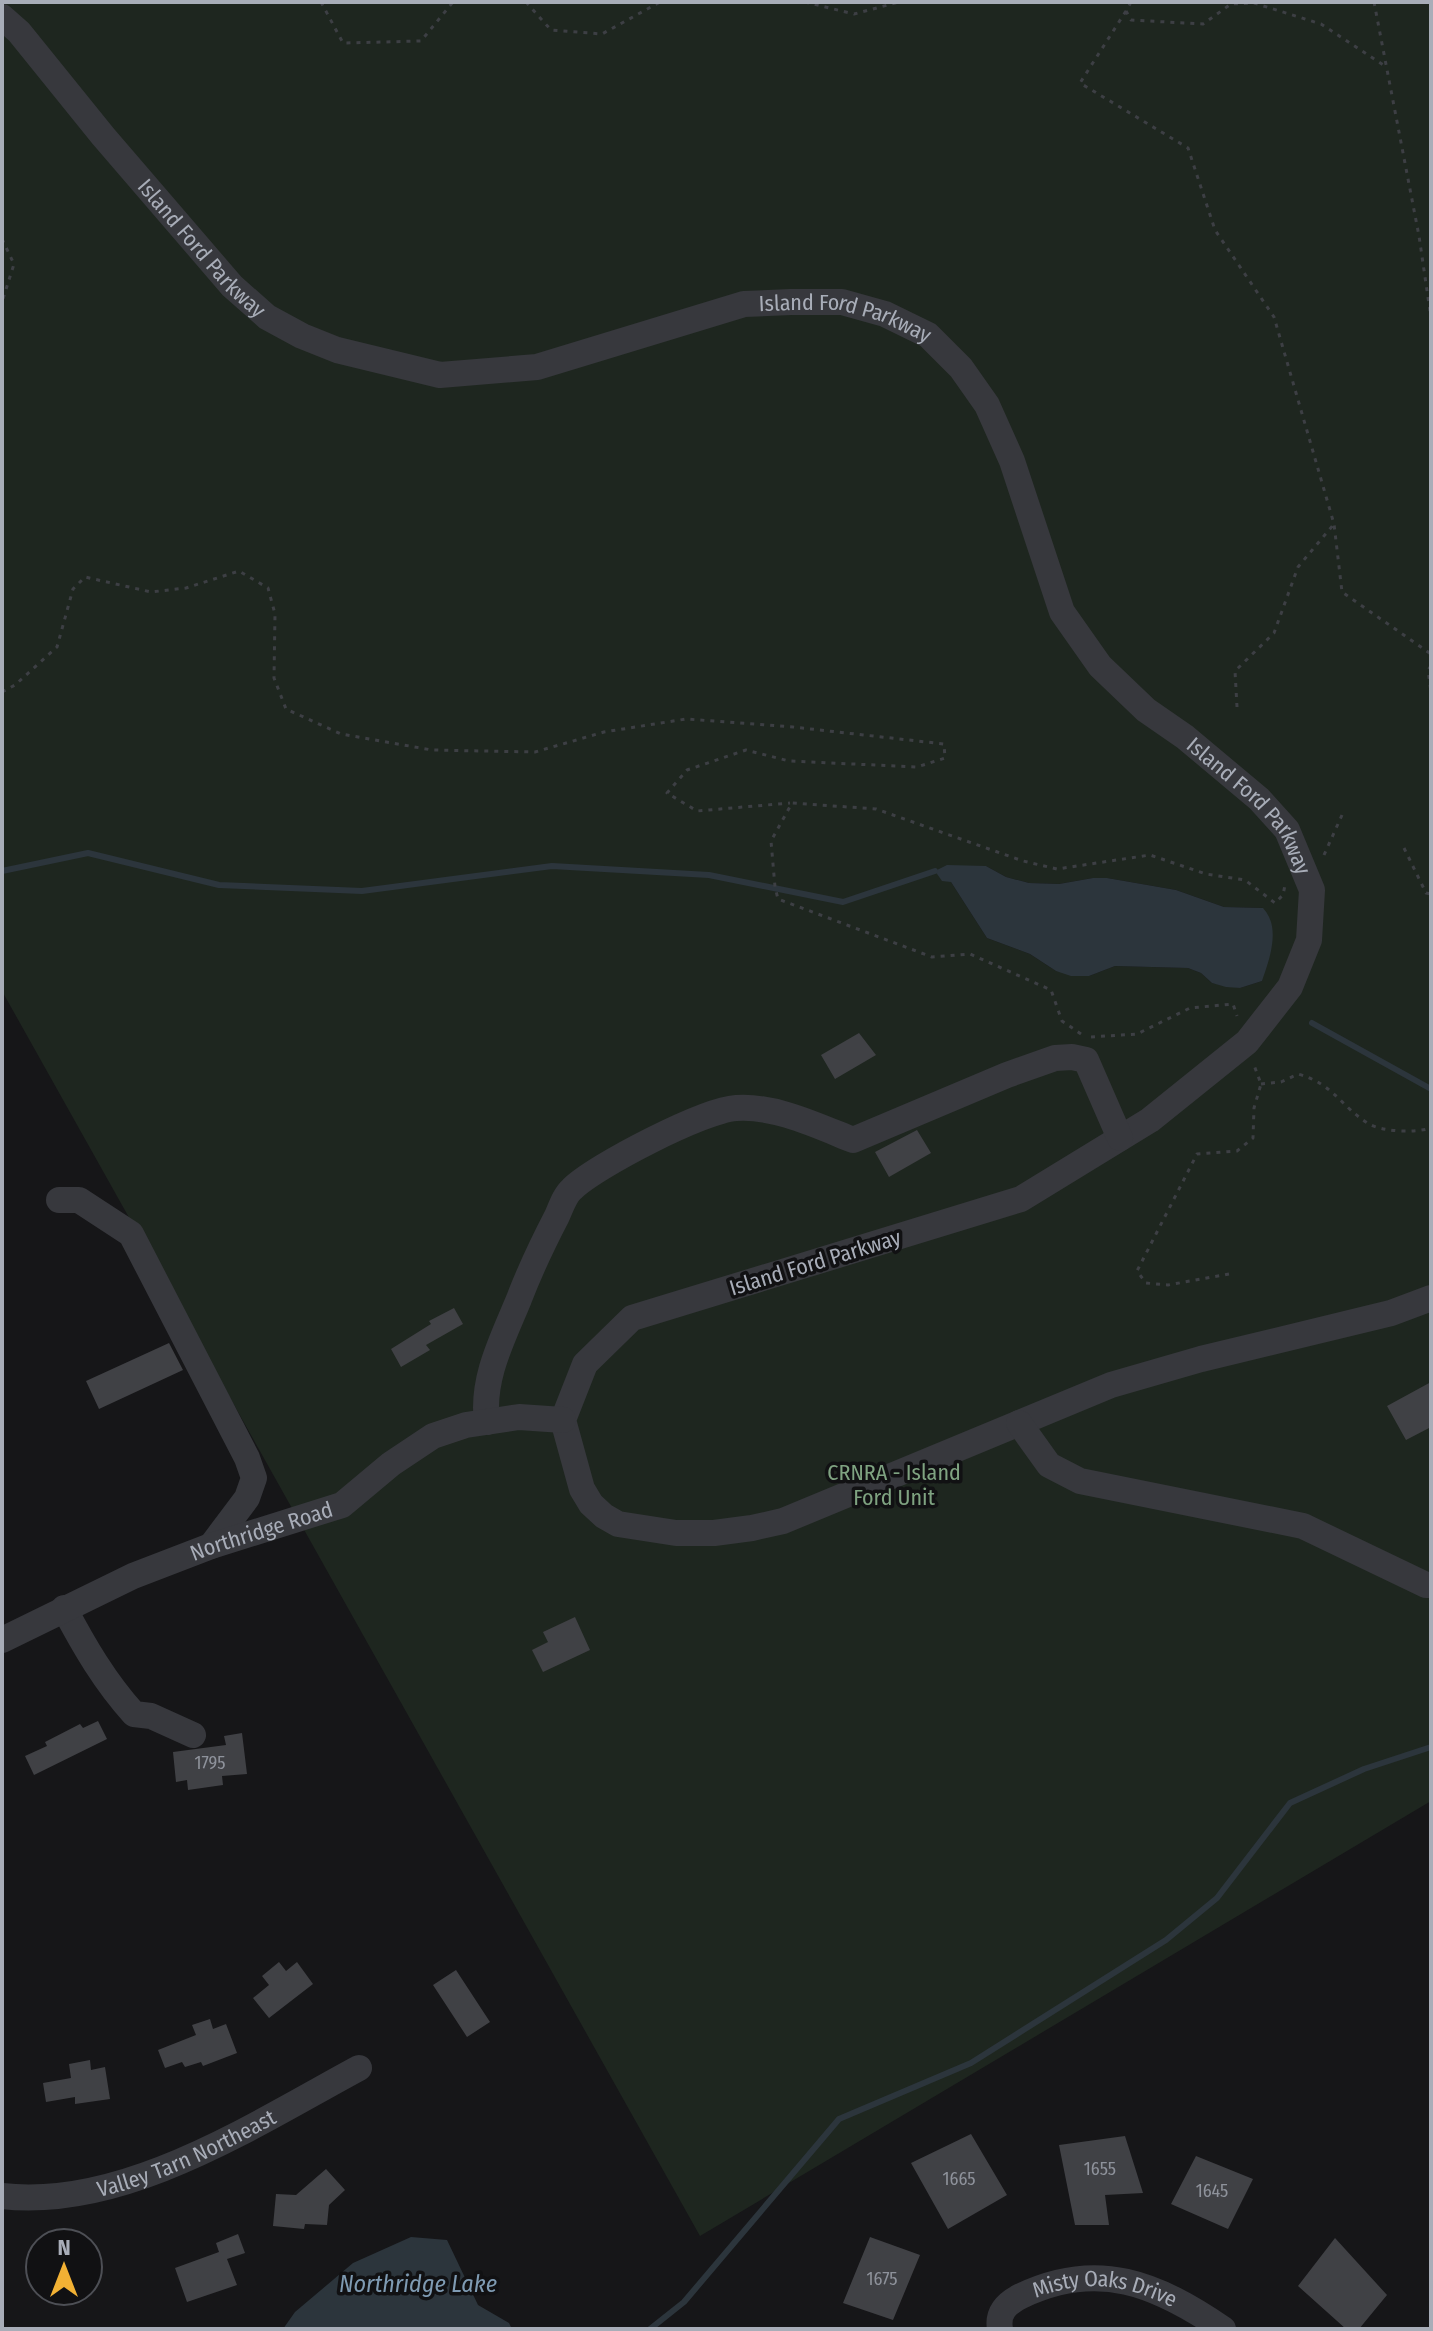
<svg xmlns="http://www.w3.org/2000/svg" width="1433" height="2331" font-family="'Fira Sans Condensed',sans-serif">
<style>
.green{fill:#1e261f;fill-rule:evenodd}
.water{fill:#2c353c}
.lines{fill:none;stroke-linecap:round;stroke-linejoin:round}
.stream{stroke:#2c353c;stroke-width:6}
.building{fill:#404145}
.path{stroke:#3d3f44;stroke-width:3;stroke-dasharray:4 6;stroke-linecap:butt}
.minor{stroke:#37383d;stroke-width:26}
.labels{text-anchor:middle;stroke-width:7;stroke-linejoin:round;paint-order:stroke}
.number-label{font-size:18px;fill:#8e929b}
.street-label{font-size:22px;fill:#a8adb8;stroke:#111113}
.park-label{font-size:22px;fill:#7fa381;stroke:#111113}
.water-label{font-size:24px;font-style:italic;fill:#7f9bb3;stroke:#111113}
</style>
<rect width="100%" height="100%" fill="#161618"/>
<path class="green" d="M2,2H1431V1801L700,2236L2,991ZM986,866L1006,877L1029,883L1059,884L1093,878H1107L1176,890L1224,907L1263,908L1262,981L1240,988L1212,983L1201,973L1188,968L1115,966L1089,976L1056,971L1030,954L987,938L951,882Z"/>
<path class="water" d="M947,865L986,866L1006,877L1029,883L1059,884L1093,878H1107L1176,890L1224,907L1263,908C1281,927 1270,958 1262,981L1240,988L1226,987L1212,983L1201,973L1188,968L1115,966L1089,976H1071L1056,971L1030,954L987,938L951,882L942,881L935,871Z
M411,2237L447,2240L478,2305L509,2323L512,2329H283L295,2312L353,2263Z"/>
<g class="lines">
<path class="stream" d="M2,871L88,853L219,885L362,891L552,866L709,875L843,902L935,871
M1312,1023L1431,1089
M650,2329L684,2302L839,2119L971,2063L1166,1940L1217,1898L1290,1803L1364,1769L1431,1747"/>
</g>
<path class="building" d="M859,1033L876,1055L835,1079L821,1055Z
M917,1130L931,1153L889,1177L875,1152Z
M454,1308L463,1324L426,1345L430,1350L401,1367L391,1349L431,1324L429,1321Z
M169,1343L183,1370L99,1409L86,1381Z
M1431,1382V1427L1406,1440L1387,1406Z
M575,1617L590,1650L543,1672L532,1650L548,1642L543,1632Z
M98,1721L107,1739L34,1775L25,1756L47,1746L45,1742L80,1724L83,1728Z
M242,1733L247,1774L222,1776L223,1785L188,1790L187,1780L176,1782L173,1752L226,1745L224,1736Z
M279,1962L286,1971L297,1962L313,1984L269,2018L253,1998L269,1985L262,1976Z
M456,1970L490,2022L467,2037L433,1985Z
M210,2019L213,2029L226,2024L237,2053L203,2066L201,2062L185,2067L182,2062L165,2068L158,2050L196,2035L192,2025Z
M90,2060L91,2070L105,2067L110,2099L75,2104V2097L46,2102L43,2083L71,2078L69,2064Z
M971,2134L1007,2195L948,2229L911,2163Z
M1125,2136L1143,2193L1105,2195L1109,2225H1075L1059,2145Z
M1196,2156L1253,2179L1228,2229L1171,2204Z
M326,2169L345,2190L329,2205L327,2225L305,2224L304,2229L273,2226L276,2194L296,2195Z
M238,2234L245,2253L227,2259L237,2285L187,2302L175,2268L219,2252L216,2243Z
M870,2237L920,2255L893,2320L843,2303Z
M1335,2238L1387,2295L1359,2329H1346L1298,2286Z"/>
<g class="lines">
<path class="path" d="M321,2L343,43L421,41L453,2
M526,2L551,30L602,34L660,2
M805,2L854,14L899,2
M1131,2L1126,11L1131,20L1203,24L1231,4L1254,3L1321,24L1385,66
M1374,2L1419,236L1431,318
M1126,11L1080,83L1188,148L1215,230L1274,317L1334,524L1342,592L1431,654
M2,239L14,264L2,302
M1431,666L1428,670L1431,692
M2,692L15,685L57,647L73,589L85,577L151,592L186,588L239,571L268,588L275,614L274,678L286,709L341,734L432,750L535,752L604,732L686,719L793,727L944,744L945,758L917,767L789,761L746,750L687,770L667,793L697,811L790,803
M1237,707L1235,671L1274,633L1298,567L1334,524
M1404,848L1426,893L1431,894
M1324,855L1342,815
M1081,1034L1062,1021L1051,990L970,954L932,957L778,899L775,887L771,841L792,803L876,809L1023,861L1057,869L1150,855L1206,874L1245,880L1275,903L1283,895L1285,885
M1091,1037L1137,1034L1190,1008L1233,1004L1237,1016
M1261,1084L1281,1082L1298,1074C1334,1084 1341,1107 1369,1124C1383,1132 1416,1133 1431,1128
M1229,1274L1168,1285L1146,1283L1137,1271L1197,1154L1237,1151L1253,1138L1254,1108L1261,1084L1254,1065"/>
<g class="minor">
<path id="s1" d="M2,17L19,32L103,136L232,286L267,317L302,336L337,350L440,375L537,367L744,304L791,302H842L885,314L928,335L961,368L987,405L1012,461L1062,612L1100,666L1146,710L1185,737L1259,799L1287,830L1312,890L1309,940L1290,987L1247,1042L1150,1120L1021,1199L632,1318L585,1364L563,1420L582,1489L591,1504L604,1516L618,1524L676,1533H714L752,1528L783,1521L1111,1385L1201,1359L1391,1313L1431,1298"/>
<path d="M59,1200H79L131,1234L247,1458L254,1478L247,1498L211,1546"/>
<path d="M487,1422C481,1379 503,1338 519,1299C530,1270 543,1243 557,1216C561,1207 565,1195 572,1189C595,1166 704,1110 736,1108C774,1105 818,1126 853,1140L1007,1075L1055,1058L1072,1057L1086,1060L1120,1138"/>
<path d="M1019,1423L1049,1465L1080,1481L1303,1526L1426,1585H1431"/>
<path d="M64,1608C84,1646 105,1682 134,1714L151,1716L193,1735"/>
<path id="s2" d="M2,1640L133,1576L211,1546L342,1505L391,1464L433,1436L466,1425L519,1417L563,1420"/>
<path id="s3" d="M2,2196C125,2210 255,2124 359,2068"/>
<path id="s4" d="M1000,2329C997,2312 1007,2303 1021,2296C1098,2259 1157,2284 1223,2329"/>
</g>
</g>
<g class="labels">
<g class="number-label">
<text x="210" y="1769">1795</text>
<text x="1100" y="2175">1655</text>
<text x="959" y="2185">1665</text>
<text x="1212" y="2197">1645</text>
<text x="882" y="2285">1675</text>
</g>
<g class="street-label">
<text dy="8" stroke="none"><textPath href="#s1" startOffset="306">Island Ford Parkway</textPath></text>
<text dy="8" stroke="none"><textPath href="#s1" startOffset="1002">Island Ford Parkway</textPath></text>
<text dy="8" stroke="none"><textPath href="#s1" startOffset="1674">Island Ford Parkway</textPath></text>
<text transform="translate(815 1262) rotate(-17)" y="8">Island Ford Parkway</text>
<text dy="8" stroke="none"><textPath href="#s2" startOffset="282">Northridge Road</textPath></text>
<text dy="8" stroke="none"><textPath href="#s3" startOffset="192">Valley Tarn Northeast</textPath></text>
<text dy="8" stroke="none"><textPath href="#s4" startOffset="130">Misty Oaks Drive</textPath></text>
</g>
<g class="park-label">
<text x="894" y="1480">CRNRA - Island<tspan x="894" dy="25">Ford Unit</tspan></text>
</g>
<g class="water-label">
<text x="418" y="2292">Northridge Lake</text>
</g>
</g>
<rect width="1433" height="2331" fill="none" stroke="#a8adb8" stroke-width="8"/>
<g transform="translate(64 2267)"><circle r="38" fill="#111113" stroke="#4d4f55" stroke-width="2"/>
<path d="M0-6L14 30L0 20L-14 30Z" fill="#f2b134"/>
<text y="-12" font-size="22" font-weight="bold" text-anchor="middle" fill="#a8adb8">N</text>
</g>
</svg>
